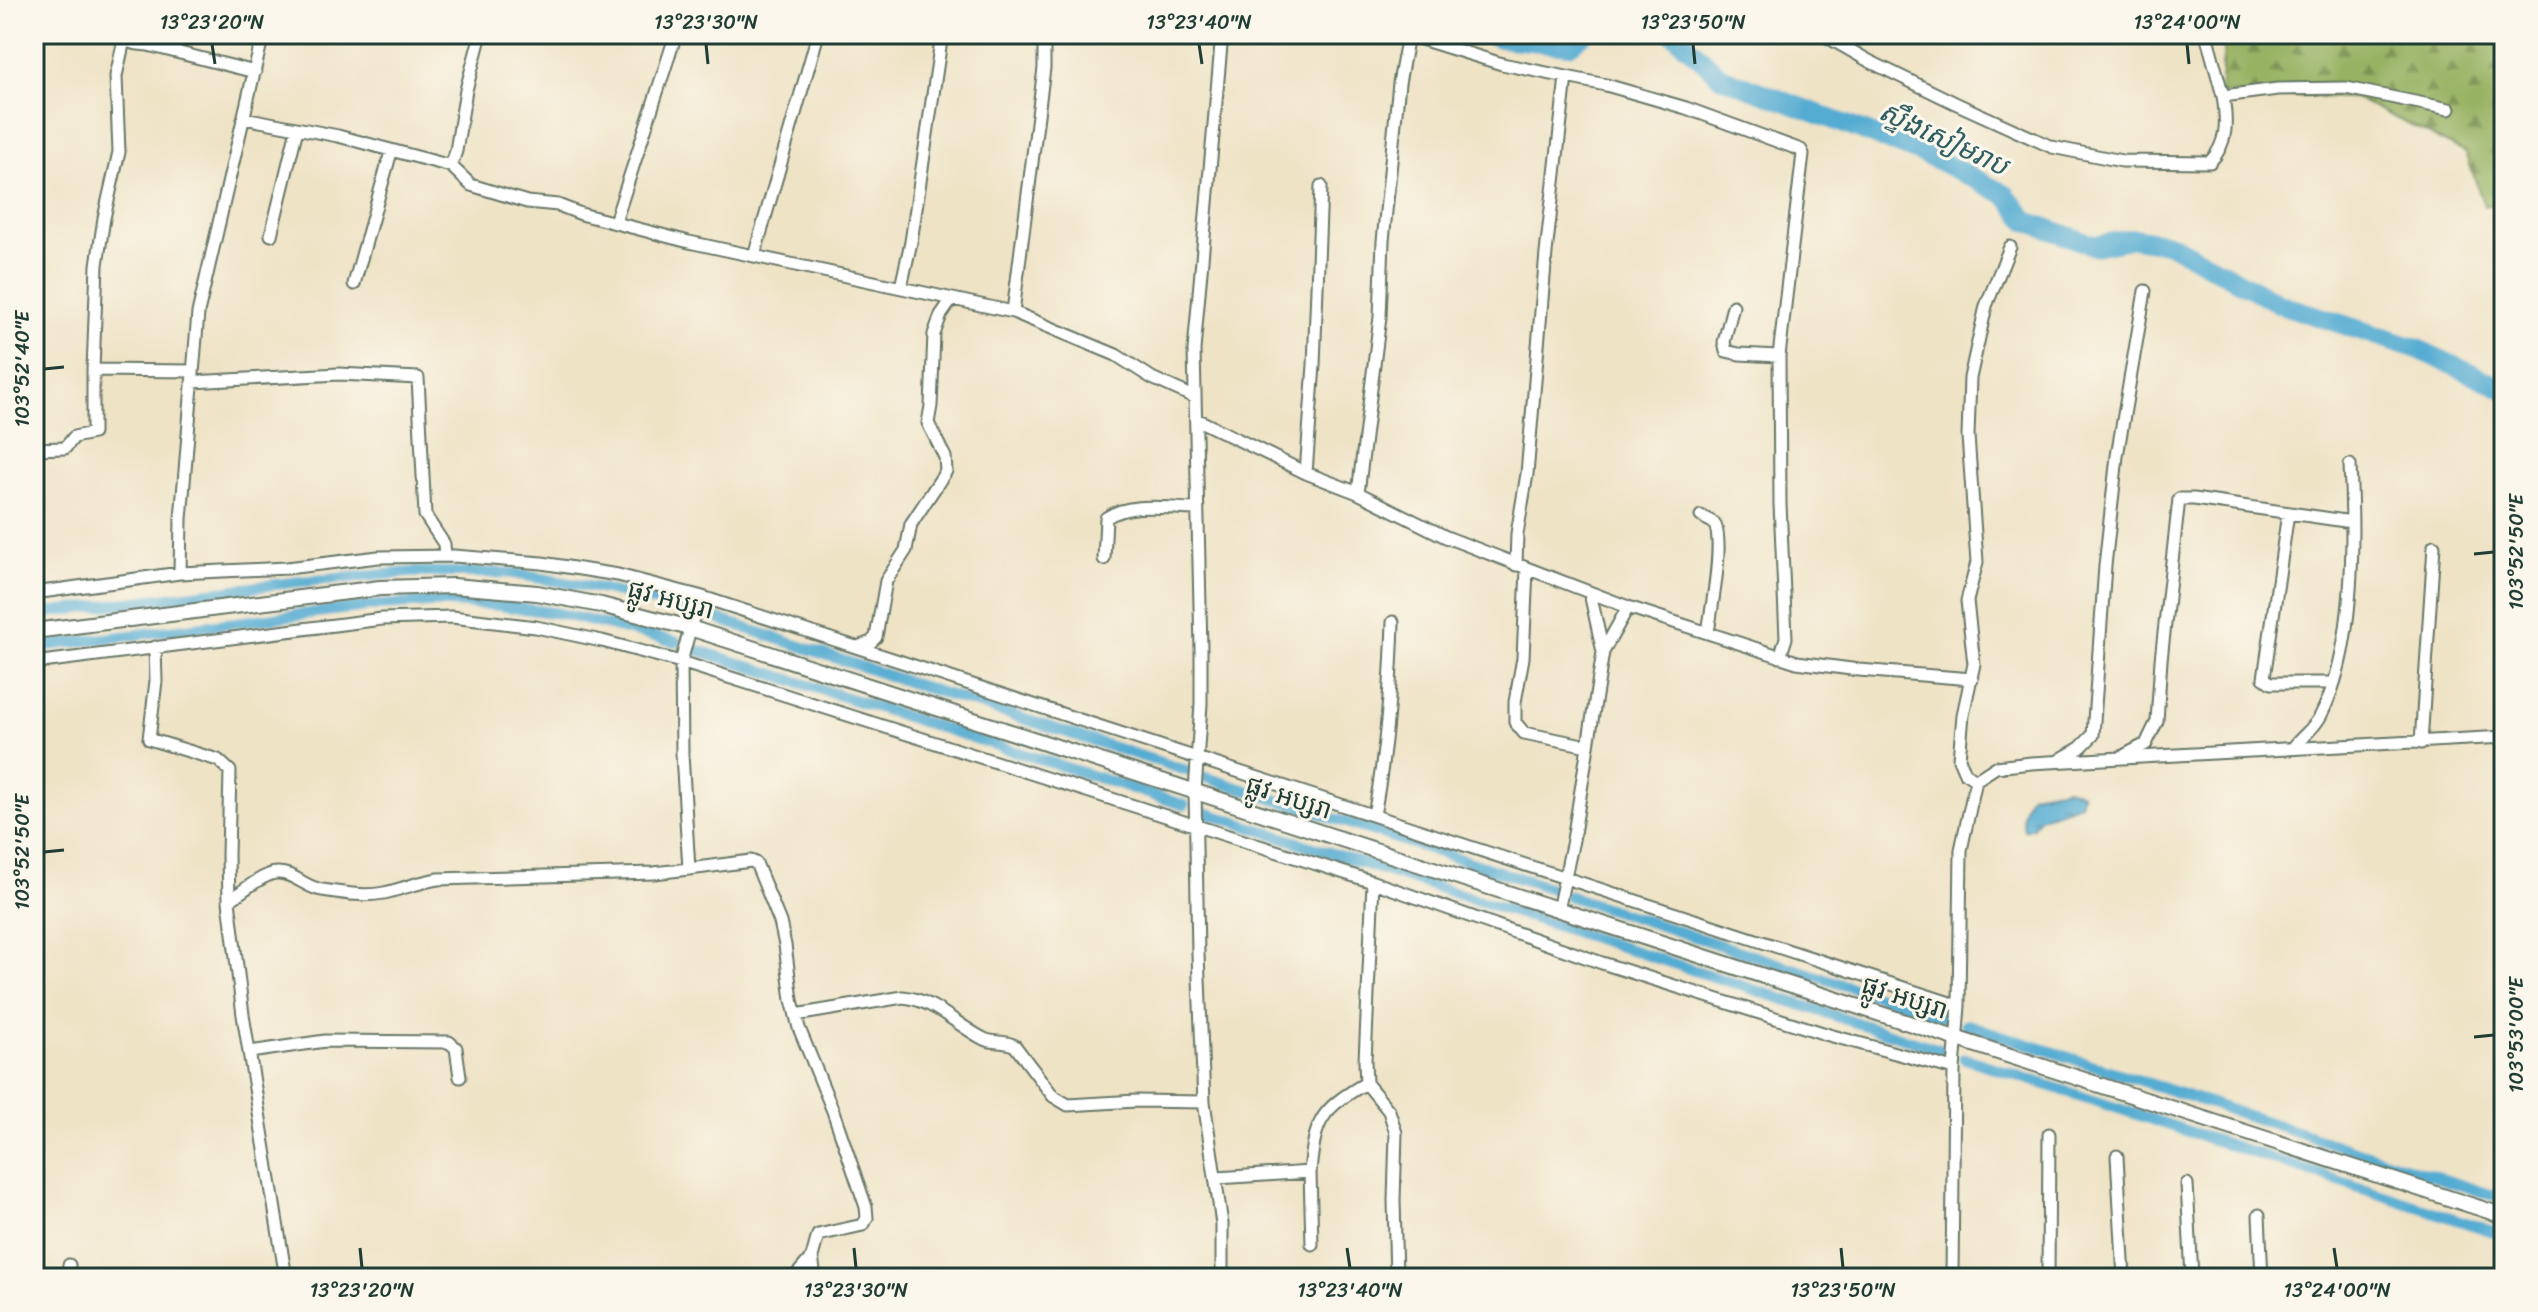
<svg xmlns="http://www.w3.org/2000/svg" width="2538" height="1312" font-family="Sriracha,'Noto Sans Khmer',sans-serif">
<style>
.forest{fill:url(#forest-firs);stroke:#5c784c;stroke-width:2}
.water{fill:url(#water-ripples);stroke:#3a7483;stroke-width:2}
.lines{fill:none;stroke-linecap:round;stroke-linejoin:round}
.canal{stroke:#55acd2;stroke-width:11}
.river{stroke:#55acd2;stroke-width:20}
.minor-casing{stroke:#687767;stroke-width:15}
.tertiary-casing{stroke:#687767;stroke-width:18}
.minor{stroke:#fff;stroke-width:11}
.tertiary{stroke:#fff;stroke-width:14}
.ticks{fill:none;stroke:#1f3d34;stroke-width:3}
.labels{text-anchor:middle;stroke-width:6;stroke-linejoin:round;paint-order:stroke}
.street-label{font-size:26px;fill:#1f3d34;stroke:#fbf7ec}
.water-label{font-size:28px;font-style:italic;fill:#2f5e63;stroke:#fbf7ec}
.neatline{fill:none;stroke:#1f3d34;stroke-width:3}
.ticks-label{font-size:20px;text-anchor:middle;fill:#1f3d34}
</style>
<defs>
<pattern id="forest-firs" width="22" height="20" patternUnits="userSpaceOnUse" patternTransform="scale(2)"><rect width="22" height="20" fill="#98b263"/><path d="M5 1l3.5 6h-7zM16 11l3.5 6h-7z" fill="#7b9252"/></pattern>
<pattern id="water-ripples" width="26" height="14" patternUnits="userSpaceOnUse" patternTransform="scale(2)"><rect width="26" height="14" fill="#55acd2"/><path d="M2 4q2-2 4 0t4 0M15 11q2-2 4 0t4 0" fill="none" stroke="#468dab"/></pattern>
</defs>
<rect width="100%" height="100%" fill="#fbf7ec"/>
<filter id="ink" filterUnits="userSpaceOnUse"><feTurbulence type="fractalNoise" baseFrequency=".0125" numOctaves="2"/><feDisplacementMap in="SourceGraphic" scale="16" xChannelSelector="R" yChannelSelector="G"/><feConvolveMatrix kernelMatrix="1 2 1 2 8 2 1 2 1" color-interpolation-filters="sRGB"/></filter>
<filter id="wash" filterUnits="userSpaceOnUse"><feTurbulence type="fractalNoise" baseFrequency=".006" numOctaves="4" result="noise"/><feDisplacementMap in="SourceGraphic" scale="32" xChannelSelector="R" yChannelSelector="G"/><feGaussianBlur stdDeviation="1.8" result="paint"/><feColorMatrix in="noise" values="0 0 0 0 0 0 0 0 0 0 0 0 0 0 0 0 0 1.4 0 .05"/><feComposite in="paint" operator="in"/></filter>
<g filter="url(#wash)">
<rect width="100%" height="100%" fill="#efe3c6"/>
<path class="forest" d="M2225,34H2504V203L2484,206L2466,153L2355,98L2220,94Z"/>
<path class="water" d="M2066,788L2082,793L2080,804L2039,818L2033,827L2024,830C2020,815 2023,807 2031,794Z"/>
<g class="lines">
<path class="canal" d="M34,614L296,582L415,572L510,573L602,589L686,609
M703,614L917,685L1188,771
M34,647L370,606L439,602L494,605L557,613L677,642
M694,649L1184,805
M1205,777L1553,889
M1201,811L1947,1052
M1569,896L1949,1019
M1966,1024L2504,1199
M1964,1058L2504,1235"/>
<path class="river" d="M1490,34L1500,38L1569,45L1584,34
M1674,34L1721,77L1936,159L2006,195L2027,221L2095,246L2134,238L2171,244L2280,304L2418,349L2504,389"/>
</g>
</g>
<g filter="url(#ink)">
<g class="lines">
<g class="minor-casing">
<path id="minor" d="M120,34C127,44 136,44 148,45L255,72
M1405,34L1502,64L1606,85L1686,108L1801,150L1803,154L1779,356L1780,504L1786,638L1780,657
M1822,34L1869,61L1955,103L2052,147L2122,161L2210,162C2228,143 2227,122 2223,96L2278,89L2346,88L2449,109
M2206,34L2223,96
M244,118L338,136L451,166L471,185L527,202L558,205L581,214L689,242L1013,312L1116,355L1152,378L1194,397
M451,166L456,151L466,90L481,34
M615,222L676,34
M271,235L297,129
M754,256L818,34
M354,284L391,152
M901,287L911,242L942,34
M1733,306L1724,342L1726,351L1739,354L1779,356
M1013,312L1044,68V34
M93,370L193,371
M192,382L339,374L418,378L425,515L444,544L445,556
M1196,419L1306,473L1358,493L1446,537L1628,607L1797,662L1859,670L1972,679
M34,449L65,448L74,437L93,433V370L97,265L104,218L119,152L116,76L124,40
M1306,473L1314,365L1321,186
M1358,493L1380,317L1383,241L1399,83L1408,35
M2288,513L2264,678L2271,683H2334
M1701,516L1714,523C1725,540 1711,610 1708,633
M1104,559L1106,518C1130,501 1169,509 1197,509
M1516,565L1517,534L1527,474L1546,253L1566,77
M1527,569L1523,658L1515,702V722L1524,733L1588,746
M180,573L181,519L198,313L263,34
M34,593L180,573L287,568L378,557L454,556L542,563L618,575L699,596L1959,1006
M1590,593L1603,652
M699,596L681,662L682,754L689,869L751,861L756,863L780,922L785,945L792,1000L799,1028L833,1111L866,1207L867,1218L863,1225L818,1235L812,1257L794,1278
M155,647L156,681L149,739L218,760L230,771L228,856L229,901L243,1015L286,1278
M858,647L871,642L876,637L886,581L906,550L911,524L946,471L945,457L928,423L931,406L934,334L941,315L952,299
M34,663L382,619L452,617L536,627L602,641L681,662L1373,882L1602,963L1829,1035L1954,1069
M2421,743L2434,546
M2293,748C2302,736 2314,729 2321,715C2355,650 2354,537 2350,465
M2125,755L2146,744L2157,721L2161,660L2179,499H2194L2352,522
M2061,759L2080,748L2093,735L2105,566L2117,456L2145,291
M1976,780L1965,773L1959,759L1963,715L1974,664L1967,601L1977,562L1968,436L1970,378L1986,306L2010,247
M1374,815C1386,752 1391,687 1393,622
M1373,882L1365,1061L1366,1083L1389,1111L1396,1133L1394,1200L1396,1278
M229,901C240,893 264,873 277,873C293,872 306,888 322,890C342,893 364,897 384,893C402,889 419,882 438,879L654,873L689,869
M1558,910L1573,840L1603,652L1628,607
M796,1015L903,997C935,1000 956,1025 984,1039C994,1044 1005,1040 1015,1046L1053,1096L1068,1105L1136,1101L1204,1102
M250,1052L325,1041L449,1042L456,1048L460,1077
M2117,1156L2124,1278
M1310,1172C1315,1120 1320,1110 1366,1083
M1217,1178L1310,1172L1312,1244
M2187,1184L2192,1278
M2259,1215L2262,1278
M812,1257L815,1278
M67,1278L69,1265
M1222,1278V1224L1204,1102L1198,954L1195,791L1201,704V649L1194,350L1222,34
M1952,1278L1954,1069L1959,1006L1961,850L1976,780L1996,767L2031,763L2504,737
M2048,1278L2049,1134"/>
</g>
<g class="tertiary-casing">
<path id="tertiary" d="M34,631L380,588L453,586L537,593L601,605L690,628L2504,1216"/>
</g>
<use href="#minor" class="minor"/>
<use href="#tertiary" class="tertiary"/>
</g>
</g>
<path class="ticks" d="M212,44L215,64M706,44L708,64M1199,44L1202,64M1693,44L1695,64M2187,44L2189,64M44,369L64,367M2474,554L2494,552M44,852L64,850M2474,1037L2494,1035M360,1248L362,1268M854,1248L856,1268M1347,1248L1350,1268M1841,1248L1843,1268M2334,1248L2337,1268"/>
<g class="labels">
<g class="street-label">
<text transform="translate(671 599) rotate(15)" y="9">ផ្លូវ អប្សរា</text>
<text transform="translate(1289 797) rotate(18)" y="9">ផ្លូវ អប្សរា</text>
<text transform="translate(1905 997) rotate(18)" y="9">ផ្លូវ អប្សរា</text>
</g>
<g class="water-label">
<text transform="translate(1944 138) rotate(25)" y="10">ស្ទឹងសៀមរាប</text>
</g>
</g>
<rect width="2538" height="1312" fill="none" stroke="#fbf7ec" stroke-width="88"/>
<rect x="44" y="44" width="2450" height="1224" class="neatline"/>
<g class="ticks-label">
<text x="212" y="29">13°23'20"N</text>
<text x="706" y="29">13°23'30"N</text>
<text x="1199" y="29">13°23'40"N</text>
<text x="1693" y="29">13°23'50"N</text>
<text x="2187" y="29">13°24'00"N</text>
<text transform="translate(22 369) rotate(-90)" y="7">103°52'40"E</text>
<text transform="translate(2516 552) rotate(-90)" y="7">103°52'50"E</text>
<text transform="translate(22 852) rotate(-90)" y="7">103°52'50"E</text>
<text transform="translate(2516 1035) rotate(-90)" y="7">103°53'00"E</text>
<text x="362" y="1297">13°23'20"N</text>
<text x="856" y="1297">13°23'30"N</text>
<text x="1350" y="1297">13°23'40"N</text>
<text x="1843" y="1297">13°23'50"N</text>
<text x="2337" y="1297">13°24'00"N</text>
</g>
</svg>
